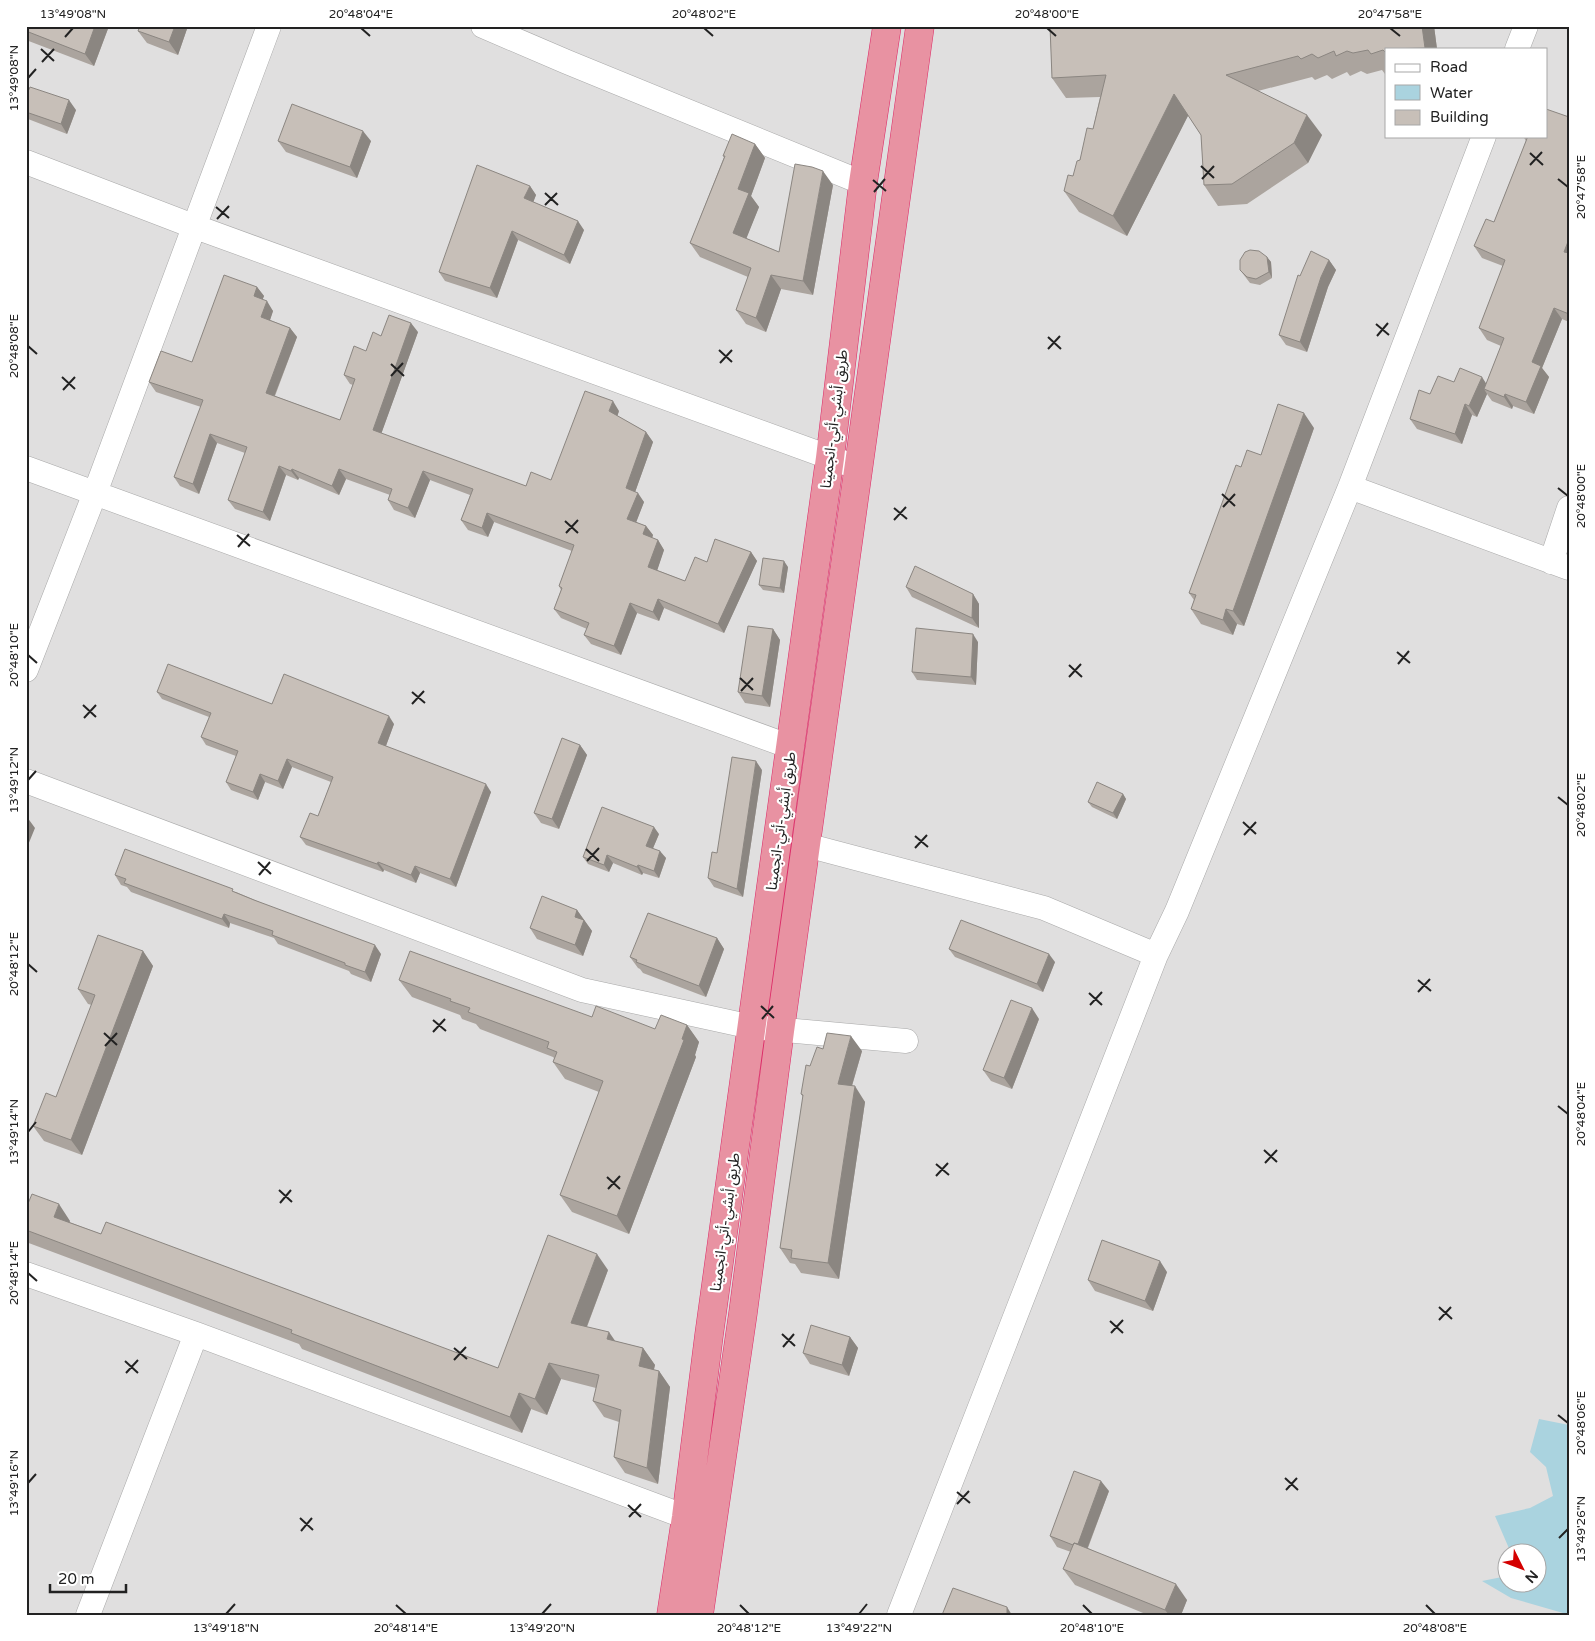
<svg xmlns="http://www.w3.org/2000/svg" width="1595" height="1641" font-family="'Varela Round','Noto Sans Arabic',sans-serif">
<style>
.residential{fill:#e0dfdf;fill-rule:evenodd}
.water{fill:#aad3df}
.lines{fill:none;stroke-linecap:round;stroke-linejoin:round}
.street-casing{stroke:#a9a9a9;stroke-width:25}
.highway-casing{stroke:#dc2a67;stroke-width:29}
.street{stroke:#fff;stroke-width:24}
.highway{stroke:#e892a2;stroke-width:28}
.wall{fill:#aba49e}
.shaded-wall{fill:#8b8681}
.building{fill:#c7bfb8;stroke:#8b8681}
.ticks{fill:none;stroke:#222;stroke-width:2}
.labels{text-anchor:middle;stroke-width:4.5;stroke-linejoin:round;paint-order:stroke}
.street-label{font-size:15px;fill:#222;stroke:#fff}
.neatline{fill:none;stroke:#222;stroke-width:2}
.ticks-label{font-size:12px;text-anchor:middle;fill:#222}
</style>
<rect width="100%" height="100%" fill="#f2efe9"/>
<path class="residential" d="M26,26H1569V1615H26ZM1386,49H1546V136H1386ZM1508,1554H1538V1584H1508Z"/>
<path class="water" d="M1539,1419L1569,1425V1615H1564L1563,1613L1511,1598L1482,1581L1507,1576L1508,1584H1538V1554L1511,1553L1495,1516L1530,1508L1553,1496L1546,1467L1530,1452Z"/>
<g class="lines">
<g class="street-casing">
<path id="street" d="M483,26L567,62L863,183
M1517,49L1526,26
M26,162L193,226L859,468
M26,468L791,747
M1350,487L1569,568
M1551,562L1569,508
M26,670L95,493L269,26
M26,781L582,990L752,1027L906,1041
M806,845L1044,908L1156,955
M26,1274L196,1334L686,1517
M88,1615L196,1334
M899,1615L1156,955L1177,911L1350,487L1484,136"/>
</g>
<g class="highway-casing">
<path id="highway" d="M671,1615L686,1517L709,1335L830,458L863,183L887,26
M699,1615L743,1313L780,1031L920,26"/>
</g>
<use href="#street" class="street"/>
<use href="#highway" class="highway"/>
</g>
<path class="wall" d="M26,26H109L94,66L26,40Z
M188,26L178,55L147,43L138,31Z
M1050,26H1434L1437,49H1386V74H1385L1382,70L1367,74L1361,71L1350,76L1347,72L1332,79L1327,75L1315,80L1312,77L1258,91L1322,135L1308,163L1247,204L1218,206L1204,185L1201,135L1188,115L1127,236L1079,212L1064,191L1073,176L1093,129L1100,97L1066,98L1052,78Z
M26,96L76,110L67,134L28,119L26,117Z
M1569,117V322L1562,319L1542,368L1549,377L1534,414L1513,406L1512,409L1492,401L1487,394L1477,417L1472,415L1462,444L1417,429L1410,419L1430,394L1454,382L1486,384L1501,346L1487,340L1479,328L1503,266L1482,258L1474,246L1494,222L1526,141L1523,136H1546Z
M278,141H371L357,178L286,152Z
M755,144L765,158L751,196L759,207L746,238L779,252L833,185L813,295L781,289L766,332L746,324L736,310L748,277L700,257L690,243L724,157L723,156Z
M530,186L536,195L533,202L584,230L570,264L518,240L497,298L445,281L439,272Z
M1267,257L1271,262L1272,278L1260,285L1250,283L1240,270Z
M1329,260L1336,270L1328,287L1307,352L1286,345L1279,335L1300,276Z
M257,287L264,296L262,300L273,311L270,320L290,328L297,337L275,396L340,420L353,385L350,384L344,375L366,351L381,336L418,332L381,434L526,486L551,480L619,411L617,416L646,432L653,442L635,492L644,502L636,522L646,526L653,535L652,538L658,540L664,550L657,570L685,581L707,562L751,552L757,561L724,633L664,608L659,621L637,613L621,655L591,644L584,635L587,629L561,618L554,609L561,590L559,586L572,551L494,522L488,537L468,530L461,520L470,495L430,480L415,518L394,510L388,500L390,495L346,479L339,495L299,478L298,480L286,475L270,521L235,509L228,500L245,453L217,443L199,494L180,486L174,477L201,407L156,392L149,382L192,362Z
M1314,428L1244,626L1237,624L1233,635L1201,624L1191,609L1194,600L1189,593L1241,467L1261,455Z
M788,567L784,593L763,590L759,585Z
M906,587L973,594L979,604V628L912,597Z
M773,629L780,640L770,707L745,703L738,692Z
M978,642L976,685L917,680L912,672Z
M157,692L272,704L394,724L386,746L491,792L456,887L420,873L416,883L384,870L383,872L306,845L300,837L318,816L331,782L292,767L283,789L265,782L258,800L231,790L226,782L236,756L206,745L201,737L209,717L162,699Z
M580,745L587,755L559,829L541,823L534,813Z
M762,770L743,897L714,887L708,878L717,853Z
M1123,794L1126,799L1117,819L1092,807L1088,802Z
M659,834L653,848L666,858L659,878L643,873L642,875L613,863L609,872L588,864L583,857Z
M115,875L236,892L381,954L371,982L351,974L349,971L278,944L274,938L230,923L229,928L131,892L127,887L121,885Z
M577,910L592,931L583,956L537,939L530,928Z
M717,938L724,949L706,997L643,973L640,969L638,968L630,957Z
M949,949L1055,962L1043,992L955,957Z
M143,951L153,966L82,1155L44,1141L33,1126L56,1097L92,1005L88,1004L78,989Z
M399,980L655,1029L687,1025L699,1042L695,1055L696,1057L629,1234L572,1212L560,1195L599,1092L565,1079L553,1062L554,1058L553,1057L480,1029L476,1024L462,1019L460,1015L412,997Z
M1039,1019L1012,1089L991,1081L983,1070Z
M823,1049L862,1051L852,1086L865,1102L839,1279L801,1273L795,1264L790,1263L780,1248L803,1097L801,1094L810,1066Z
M26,1206L70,1221L69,1222L101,1234L498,1368L608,1270L587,1327L615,1341L643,1348L655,1365L654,1370L659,1371L670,1387L658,1484L625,1473L614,1457L619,1422L604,1417L593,1401L596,1388L561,1379L547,1415L531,1409L522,1433L302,1349L299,1344L26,1242Z
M1167,1272L1153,1311L1095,1291L1088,1280Z
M850,1337L858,1348L849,1376L810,1364L803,1353Z
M1109,1491L1088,1548L1187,1600L1181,1615H1148L1075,1585L1063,1569L1071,1552L1057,1547L1050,1536Z"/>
<path class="shaded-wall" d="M95,26H109L94,66L85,54Z
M175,26H188L178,55L169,42Z
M1422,26H1434L1437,49L1425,48Z
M1174,94L1189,114L1127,236L1113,216Z
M69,100L76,110L67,134L61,124Z
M1307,115L1322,135L1308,163L1294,143Z
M363,131L371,141L357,178L350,167Z
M755,144L765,158L751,196L759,207L743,247L733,233L738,189Z
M823,171L833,185L813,295L803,281Z
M530,186L536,195L531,208L524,198Z
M578,221L584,230L570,264L564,255Z
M512,231L518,240L497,298L490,288Z
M1569,239V258L1564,252Z
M1267,257L1271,262L1272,278L1269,272Z
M1329,260L1336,270L1328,287L1307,352L1300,342L1321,277Z
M771,275L781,289L766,332L756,318Z
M257,287L264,296L260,306L254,296Z
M267,301L273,311L268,326L261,317Z
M1554,308L1562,319L1542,368L1549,377L1534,414L1526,402L1532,362Z
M411,323L418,332L379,440L373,430Z
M290,328L297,337L272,402L266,393Z
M1482,377L1489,388L1484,389L1487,394L1477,417L1469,406Z
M1505,394L1513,406L1512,409L1504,397Z
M613,401L619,411L616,420L609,411Z
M1465,404L1472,415L1462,444L1455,434Z
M1304,413L1314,428L1244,626L1233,611Z
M646,432L653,442L633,498L626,488Z
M210,434L217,443L199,494L193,484Z
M279,466L286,475L270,521L263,512Z
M292,469L299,478L298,480L291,471Z
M339,469L346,479L339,495L332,486Z
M423,471L430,480L415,518L408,508Z
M638,493L644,502L634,528L627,519Z
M487,513L494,522L488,537L482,528Z
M646,526L653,535L650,544L643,534Z
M658,540L664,550L655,577L648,567Z
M751,552L757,561L724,633L718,624Z
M784,561L788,567L784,593L780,588Z
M973,594L979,604V628L972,618Z
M658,599L664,608L659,621L653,612Z
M630,603L637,613L621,655L614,646Z
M1226,609L1237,624L1233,635L1223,620Z
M773,629L780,640L770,707L762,696Z
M973,634L978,642L976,685L971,677Z
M389,716L394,724L384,751L378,743Z
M580,745L587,755L559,829L552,819Z
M287,759L292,767L283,789L278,781Z
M756,761L762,770L743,897L737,889Z
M260,774L265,782L258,800L253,792Z
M486,784L491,792L456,887L450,879Z
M1123,794L1126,799L1117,819L1113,813Z
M27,817L35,828L26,850V819Z
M654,827L659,834L651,853L646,846Z
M660,851L666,858L659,878L654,871Z
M607,855L613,863L609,872L604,865Z
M378,862L384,870L383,872L377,864Z
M638,865L643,873L642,875L637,867Z
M415,866L420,873L416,883L411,875Z
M577,910L592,931L583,956L575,945V917Z
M224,914L230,923L229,928L222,919Z
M717,938L724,949L706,997L699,986Z
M375,945L381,954L371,982L365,972Z
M143,951L153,966L82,1155L71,1140Z
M1049,954L1055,962L1043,992L1037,984Z
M1032,1008L1039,1019L1012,1089L1004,1078Z
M687,1025L699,1042L695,1055L696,1057L629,1234L617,1216Z
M851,1036L862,1051L848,1099L838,1084Z
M855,1086L865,1102L839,1279L828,1263Z
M59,1204L70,1221L65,1233L54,1217Z
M597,1254L608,1270L582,1339L571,1323Z
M1160,1261L1167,1272L1153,1311L1145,1301Z
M609,1332L620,1348L607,1339Z
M850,1337L858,1348L849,1376L842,1365Z
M643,1348L655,1365L650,1382L639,1366Z
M549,1363L561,1379L547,1415L535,1399Z
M659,1371L670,1387L658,1484L647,1468Z
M519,1393L531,1409L522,1433L510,1417Z
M1101,1481L1109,1491L1084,1557L1077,1546Z
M1176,1584L1187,1600L1181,1615H1169L1165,1610Z
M1007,1607L1012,1615H1007Z"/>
<path class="building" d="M26,26H95L85,54L26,31Z
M140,26H175L169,42L138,31Z
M1050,26H1422L1425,48L1386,49V53L1383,50L1371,54L1368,50L1353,53L1347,51L1336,56L1334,51L1318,58L1312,54L1301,59L1298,56L1226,75L1307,115L1294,143L1232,184L1204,185L1201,135L1174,94L1113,216L1064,191L1068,175L1073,176L1077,161L1080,160L1087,128L1093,129L1106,75L1052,78Z
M30,87L69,100L61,124L26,112V96Z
M292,104L363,131L350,167L278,141Z
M1546,109L1569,117V239L1564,252L1569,253V314L1554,308L1532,362L1541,366L1526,402L1505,394L1504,397L1484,389L1504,338L1479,328L1505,260L1474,246L1486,219L1494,222L1528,136H1546Z
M732,134L755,144L738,189L749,193L733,233L779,252L795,164L812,167L823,171L803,281L771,275L756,318L736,310L751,268L690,243L725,156H723Z
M477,165L530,186L524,198L578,221L564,255L512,231L490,288L439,272Z
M1250,250L1259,251L1267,257L1269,272L1256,279L1247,277L1240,270V260L1245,252Z
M1311,251L1329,260L1321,277L1300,342L1279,335L1298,275L1300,276Z
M224,275L257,287L254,296L267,301L261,317L290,328L266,393L340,420L355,379L344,375L354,346L366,351L373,332L381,336L389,315L411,323L373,430L526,486L531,472L551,480L585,391L613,401L609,411L646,432L626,488L638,493L627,519L646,526L643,534L658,540L648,567L685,581L695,557L707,562L715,539L751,552L718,624L658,599L653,612L630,603L614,646L584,635L589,623L554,609L562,588L559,586L574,545L487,513L482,528L461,520L473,489L423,471L408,508L388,500L392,489L339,469L332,486L292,469L291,471L279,466L263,512L228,500L247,447L210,434L193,484L174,477L203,400L149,382L161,351L192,362Z
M1460,368L1482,377L1469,406L1465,404L1455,434L1410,419L1419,390L1430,394L1438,376L1454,382Z
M1278,404L1304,413L1233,611L1226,609L1223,620L1191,609L1196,595L1189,593L1236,465L1241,467L1247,450L1261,455Z
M763,558L784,561L780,588L759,585Z
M915,566L973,594L972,618L906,587Z
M748,626L773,629L762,696L738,692Z
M916,628L973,634L971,677L912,672Z
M168,664L272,704L284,674L389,716L378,743L486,784L450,879L415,866L411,875L378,862L377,864L300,837L310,813L318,816L333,777L287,759L278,781L260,774L253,792L226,782L238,751L201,737L211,713L157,692Z
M562,738L580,745L552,819L534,813Z
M732,757L756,761L737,889L708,878L712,852L717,853Z
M1097,782L1123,794L1113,813L1088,802Z
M602,807L654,827L646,846L660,851L654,871L638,865L637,867L607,855L604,865L583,857Z
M125,849L233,889L232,891L254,900L375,945L365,972L345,965V963L272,935L273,931L224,914L222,919L124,883L126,879L115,875Z
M542,896L577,910L575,917L584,920L575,945L530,928Z
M648,913L717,938L699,986L636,962L637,960L630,957Z
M961,920L1049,954L1037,984L949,949Z
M98,935L143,951L71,1140L33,1126L46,1093L56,1097L95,995L78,989Z
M410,951L592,1017L596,1006L655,1029L661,1015L687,1025L682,1039L684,1040L617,1216L560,1195L603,1081L553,1062L557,1052L547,1048L549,1042L468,1012L470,1008L450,1001L451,999L399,980Z
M1011,1000L1032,1008L1004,1078L983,1070Z
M827,1033L851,1036L838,1084L855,1086L828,1263L791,1258L792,1250L780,1248L803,1095L801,1094L806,1065L810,1066L817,1047L823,1049Z
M32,1194L59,1204L54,1217L101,1234L106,1222L498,1368L548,1235L597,1254L571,1323L609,1332L607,1339L643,1348L639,1366L659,1371L647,1468L614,1457L621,1410L593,1401L599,1375L549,1363L535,1399L519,1393L510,1417L291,1333L292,1330L26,1230V1206H27Z
M1102,1240L1160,1261L1145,1301L1088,1280Z
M811,1325L850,1337L842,1365L803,1353Z
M1074,1471L1101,1481L1078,1544L1074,1543L1073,1545L1050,1536Z
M1074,1543L1176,1584L1165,1610L1063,1569Z
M953,1588L1007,1607V1615H942Z"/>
<path class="ticks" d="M361,28L370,36M704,28L713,36M1047,28L1056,36M1390,28L1400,36M65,37L73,28M41,49L54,61M42,62L54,49M28,78L36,69M1530,153L1543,165M1530,165L1542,152M1201,166L1214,178M1202,179L1214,166M1558,179L1568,187M873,180L886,191M874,192L885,179M545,193L558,205M545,205L557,193M216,207L229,218M217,219L229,206M1376,324L1389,335M1377,336L1388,323M1048,337L1061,349M28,346L37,354M1048,349L1060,336M719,350L732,362M720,363L732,350M391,364L404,376M391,376L403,363M62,377L75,389M63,390L75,377M1558,488L1568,496M1222,494L1235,506M1223,507L1235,494M894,508L907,519M894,520L906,507M565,521L578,533M566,533L578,520M237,535L250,546M238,547L249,534M1397,652L1410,663M28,655L37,663M1398,664L1409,651M1069,665L1082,677M1069,677L1081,664M740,678L753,690M741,691L753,678M412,692L425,703M412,704L424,691M83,705L96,717M84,718L96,705M28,780L36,771M1558,797L1568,805M1243,822L1256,834M1244,835L1256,822M915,836L928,847M915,848L927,835M586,849L599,861M587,861L599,848M258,862L271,874M259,875L270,862M28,964L37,972M1418,980L1431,991M1418,992L1430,979M1089,993L1102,1005M1090,1005L1102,992M761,1006L774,1018M762,1019L773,1006M433,1020L446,1031M433,1032L445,1019M104,1033L117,1045M105,1046L117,1033M1558,1106L1568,1114M28,1132L36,1122M1264,1150L1277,1162M1265,1163L1277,1150M936,1164L949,1175M936,1176L948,1163M607,1177L620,1189M608,1189L620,1176M279,1190L292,1202M280,1203L291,1190M28,1273L37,1281M1439,1307L1452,1319M1439,1320L1451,1307M1110,1321L1123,1333M1111,1333L1123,1320M782,1334L795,1346M783,1347L794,1334M454,1348L467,1359M454,1360L466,1347M125,1361L138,1373M126,1373L138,1360M1558,1415L1568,1423M1285,1478L1298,1490M28,1483L36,1474M1286,1490L1297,1478M957,1492L970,1503M957,1504L969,1491M628,1505L641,1517M629,1517L641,1504M300,1518L313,1530M301,1531L312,1518M1559,1538L1568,1529M396,1605L406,1614M740,1605L749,1614M1083,1605L1092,1614M1426,1605L1435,1614M226,1614L235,1604M542,1614L551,1604M859,1614L867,1604"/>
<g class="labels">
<g class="street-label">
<text transform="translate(834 419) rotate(-83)" y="5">طريق أبشي-أتي-انجمينا</text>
<text transform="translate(781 821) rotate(-82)" y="5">طريق أبشي-أتي-انجمينا</text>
<text transform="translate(725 1222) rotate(-82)" y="5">طريق أبشي-أتي-انجمينا</text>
</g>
</g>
<rect width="1595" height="1641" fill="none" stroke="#ffffff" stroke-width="55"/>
<rect x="1385" y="48" width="162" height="90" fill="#ffffff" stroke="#a7a7a7"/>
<rect x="1395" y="64" width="25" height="8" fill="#ffffff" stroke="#a7a7a7"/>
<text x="1430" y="72" font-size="15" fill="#222222">Road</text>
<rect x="1395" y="85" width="25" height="15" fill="#aad3df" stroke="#a7a7a7"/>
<text x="1430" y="98" font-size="15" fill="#222222">Water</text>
<rect x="1395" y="110" width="25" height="15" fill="#c7bfb8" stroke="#a7a7a7"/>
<text x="1430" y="122" font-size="15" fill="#222222">Building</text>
<g transform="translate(1522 1568) rotate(132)"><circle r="24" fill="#ffffff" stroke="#a7a7a7"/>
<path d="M0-4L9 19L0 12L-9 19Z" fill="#d40000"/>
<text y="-8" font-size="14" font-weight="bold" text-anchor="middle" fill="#222222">N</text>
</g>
<path d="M50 1584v8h76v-8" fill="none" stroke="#222222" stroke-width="2.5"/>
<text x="58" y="1584" font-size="15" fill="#222222" stroke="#ffffff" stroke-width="4" paint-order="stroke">20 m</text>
<rect x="28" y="28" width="1540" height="1586" class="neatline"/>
<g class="ticks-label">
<text x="73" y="18">13°49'08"N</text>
<text x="361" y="18">20°48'04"E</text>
<text x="704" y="18">20°48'02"E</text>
<text x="1047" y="18">20°48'00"E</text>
<text x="1390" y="18">20°47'58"E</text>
<text transform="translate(14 78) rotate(-90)" y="4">13°49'08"N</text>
<text transform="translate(1581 187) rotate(-90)" y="4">20°47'58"E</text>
<text transform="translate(14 346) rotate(-90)" y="4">20°48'08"E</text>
<text transform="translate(1581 496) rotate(-90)" y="4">20°48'00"E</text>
<text transform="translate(14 655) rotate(-90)" y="4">20°48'10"E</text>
<text transform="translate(14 780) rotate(-90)" y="4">13°49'12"N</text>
<text transform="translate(1581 805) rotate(-90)" y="4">20°48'02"E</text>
<text transform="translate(14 964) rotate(-90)" y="4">20°48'12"E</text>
<text transform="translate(1581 1114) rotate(-90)" y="4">20°48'04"E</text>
<text transform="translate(14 1132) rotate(-90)" y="4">13°49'14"N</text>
<text transform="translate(14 1273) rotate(-90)" y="4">20°48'14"E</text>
<text transform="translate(1581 1423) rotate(-90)" y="4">20°48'06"E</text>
<text transform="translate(14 1483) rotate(-90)" y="4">13°49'16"N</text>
<text transform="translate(1581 1529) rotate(-90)" y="4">13°49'26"N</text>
<text x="226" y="1632">13°49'18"N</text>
<text x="406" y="1632">20°48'14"E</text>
<text x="542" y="1632">13°49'20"N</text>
<text x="749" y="1632">20°48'12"E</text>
<text x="859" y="1632">13°49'22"N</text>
<text x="1092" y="1632">20°48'10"E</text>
<text x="1435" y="1632">20°48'08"E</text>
</g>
</svg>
